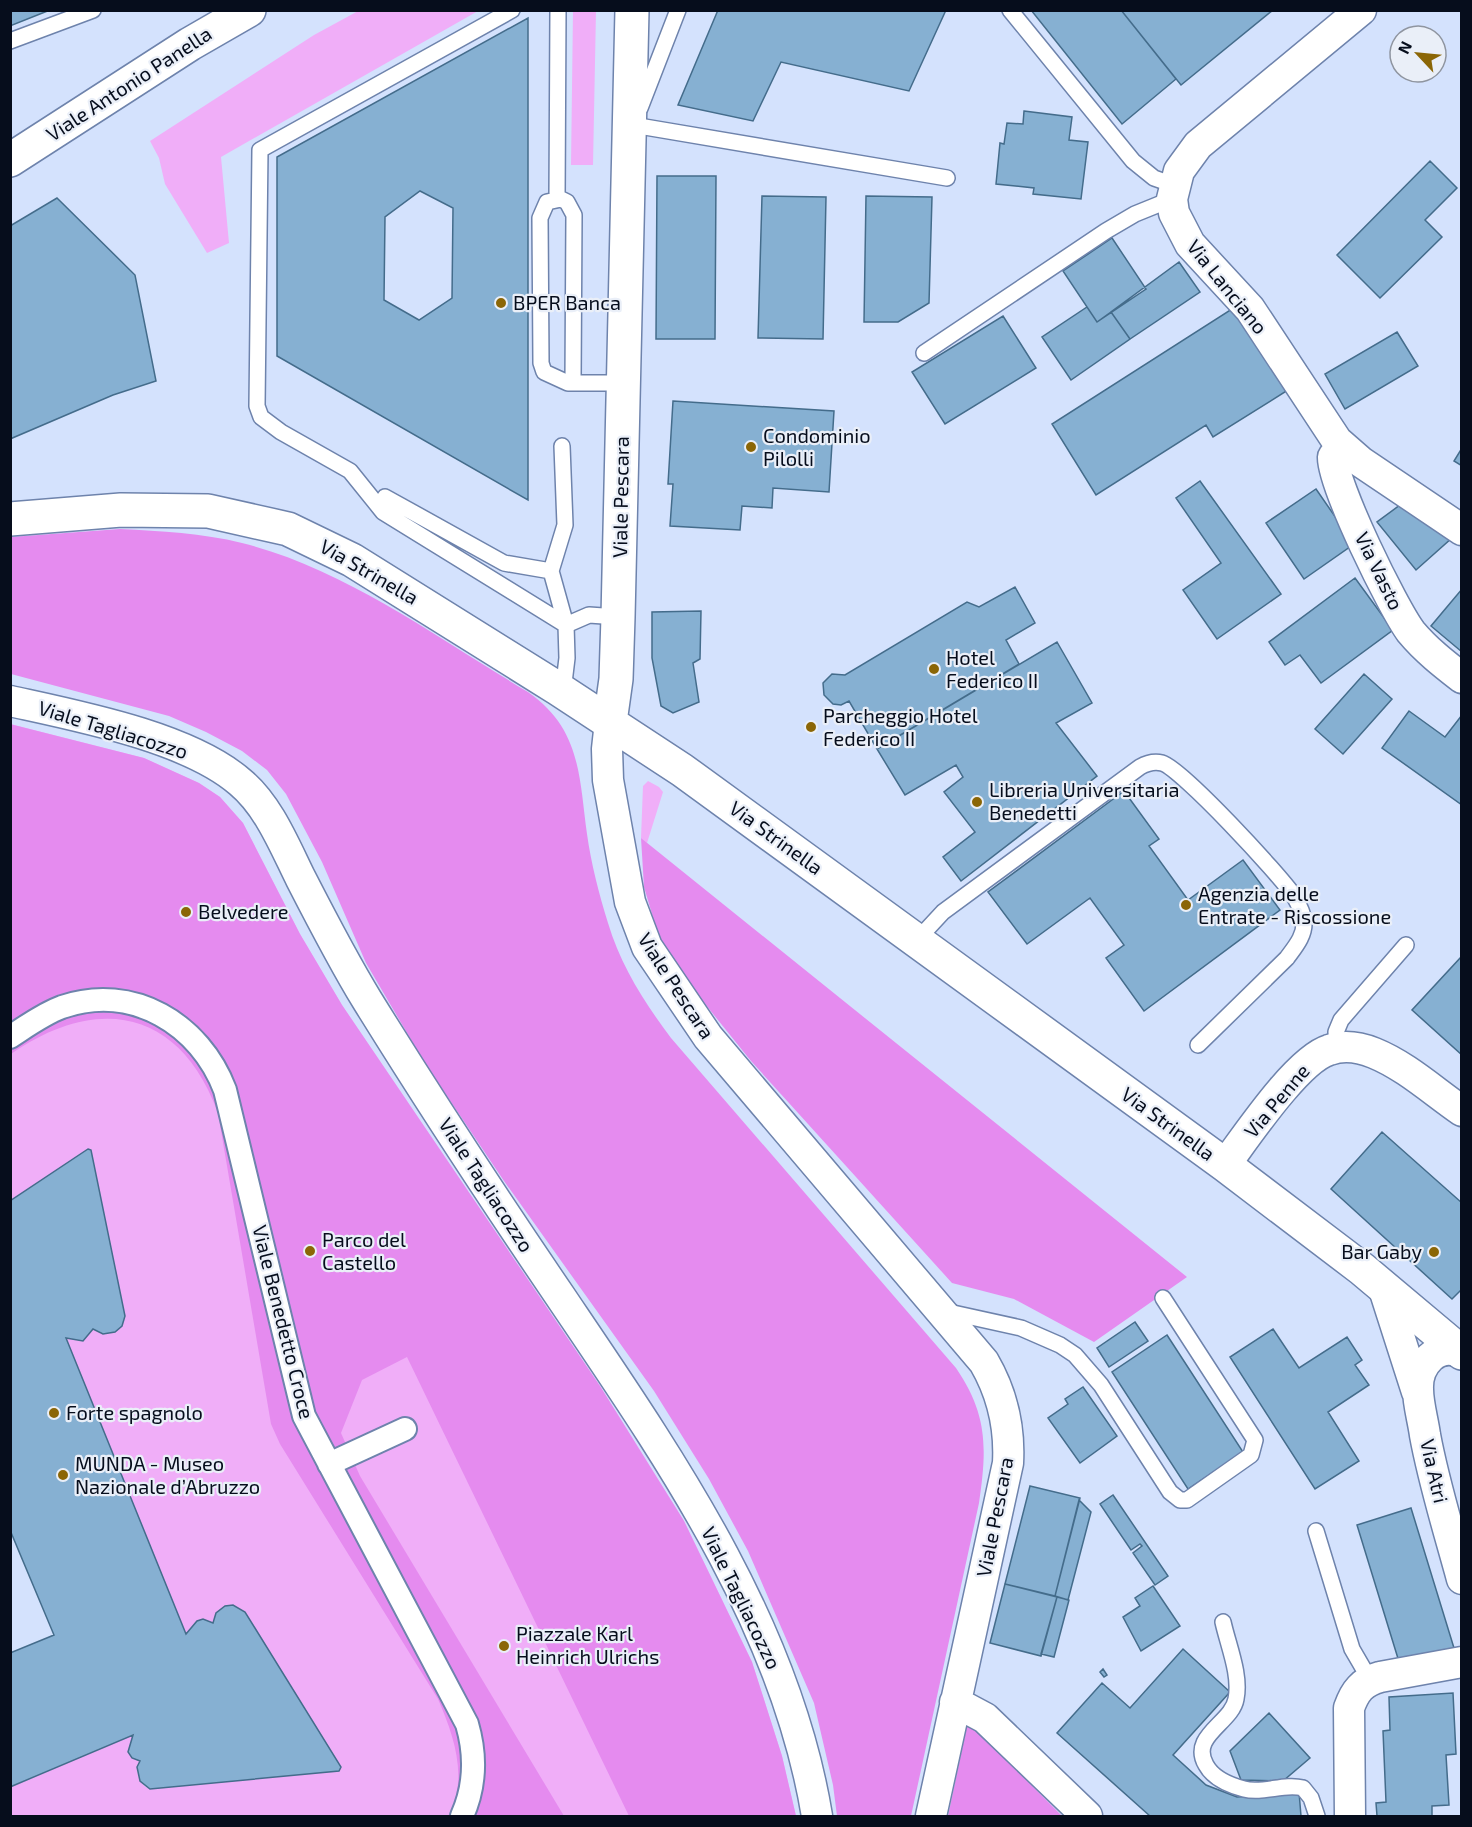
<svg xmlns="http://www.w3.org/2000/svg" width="1472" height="1827" font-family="'Exo 2',sans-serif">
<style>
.green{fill:#f0aef8}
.forest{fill:#e58bef}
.building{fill:#86b0d2;stroke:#446c8b;stroke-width:1.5;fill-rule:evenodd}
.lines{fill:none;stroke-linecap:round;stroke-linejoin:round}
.service-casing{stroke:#6e83ac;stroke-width:18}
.pedestrian-casing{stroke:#6e83ac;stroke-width:26}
.minor-casing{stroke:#6e83ac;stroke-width:33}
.secondary-casing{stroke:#6e83ac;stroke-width:36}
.primary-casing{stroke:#6e83ac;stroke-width:36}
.service{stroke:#fff;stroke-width:15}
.pedestrian{stroke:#fff;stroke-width:22}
.minor{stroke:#fff;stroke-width:30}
.secondary{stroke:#fff;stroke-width:33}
.primary{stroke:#fff;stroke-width:33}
.poi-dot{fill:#8b6606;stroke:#eaeff8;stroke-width:2}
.labels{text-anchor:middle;stroke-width:4.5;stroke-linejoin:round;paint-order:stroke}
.street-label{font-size:20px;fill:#060d1c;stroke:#eaeff8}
.poi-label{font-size:20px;fill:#060d1c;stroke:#eaeff8;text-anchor:start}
</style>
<rect width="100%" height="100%" fill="#d4e2fd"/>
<path class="green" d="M360,10L478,11L221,157L229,243L207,253L165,184L159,158L150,141L314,35Z
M573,11H596L593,165H571Z
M10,724L144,758L199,783L220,797L243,823L300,934L342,1005L600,1386L684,1521L752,1662L782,1756L796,1816H11V1787L133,1735L128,1752L132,1758L140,1761C134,1770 139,1785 150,1789L339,1771L341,1767L245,1612C230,1601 218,1606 213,1623C197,1615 196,1627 186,1634L66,1338L83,1341L93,1329C107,1338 122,1333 125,1316L91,1150L88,1149L11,1201Z
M648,781L659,787L663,792L647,843L641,838L643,786Z"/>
<path class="forest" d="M120,529C161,531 202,533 242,543C344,568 439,639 528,692C581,729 579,776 587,834C591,863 599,894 608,923C621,966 644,1002 671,1038L956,1368C988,1415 987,1448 979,1503L911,1816H837L833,1785L814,1703L748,1551L709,1479L654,1391L504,1181L424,1062L366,963L322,862L286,794L267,770L242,751L206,732L169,716L11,674V537Z
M10,724L144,758L199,783L220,797L243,823L300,934L342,1005L600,1386L684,1521L752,1662L782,1756L796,1816H629L407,1357L362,1380L341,1433L360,1476L564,1816H448C469,1779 454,1736 438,1699L280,1444L271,1424L218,1113C180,1009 98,994 11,1054Z
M641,838L1187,1277L1094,1342L1014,1299L952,1283L751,1061L701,999L660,941L644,887Z
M968,1721L1062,1816H948Z"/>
<path class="building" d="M10,10H50L10,26Z
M718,10H946L909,91L781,62L753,121L678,105Z
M1031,10H1121L1176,79L1122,124Z
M1121,10H1273L1181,85Z
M528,18V500L277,356V157ZM420,191L453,208L452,298L419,320L384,300L385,217Z
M1024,111L1072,117L1069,140L1088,142L1081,199L1033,194L1034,188L996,184L1000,143L1004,144L1007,123L1023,124Z
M1430,161L1457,188L1425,220L1442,237L1380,298L1337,255Z
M657,176H716L715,339H656Z
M762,196L826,197L823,339L758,338Z
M866,196L932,197L929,303L898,322H864Z
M57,198L135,275L156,381L113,395L10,439V226Z
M1112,238L1146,289L1097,322L1063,271Z
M1179,262L1200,292L1130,339L1111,312Z
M1087,307L1097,322L1111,312L1130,339L1071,380L1042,337Z
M1235,307L1288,390L1213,437L1206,425L1096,495L1052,424Z
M1003,316L1036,368L945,424L912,372Z
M1397,332L1418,366L1345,409L1325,374Z
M673,401L834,411L829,492L773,488L772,508L742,506L740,530L670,526L673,484H668Z
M1462,448V466L1454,461Z
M1200,481L1281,594L1217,639L1183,590L1221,563L1176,498Z
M1316,489L1354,544L1304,579L1266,523Z
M1404,502L1453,537L1416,570L1377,522Z
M1355,578L1393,630L1321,683L1300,655L1285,665L1269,642Z
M1015,587L1035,623L1006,640L1019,664L877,749L849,701L841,705L833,704L824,695L823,683L832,674L845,675L967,602L979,607Z
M1462,589V652L1431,626Z
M701,611L700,659L693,663L699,702L673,713L661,706L652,658V612Z
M1057,642L1092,703L1056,723L1097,776L961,881L943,857L975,832L944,792L963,777L956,765L905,795L877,749Z
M1364,674L1392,699L1343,754L1315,729Z
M1409,711L1445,737L1462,715V805L1382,748Z
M1124,791L1159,839L1149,846L1188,900L1243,860L1280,910L1144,1011L1106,958L1124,945L1090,898L1027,944L988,892Z
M1462,956V1055L1412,1010Z
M1382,1132L1462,1203V1289L1452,1299L1331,1189Z
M88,1149L91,1150L125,1316L122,1326L115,1332L103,1334L93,1329L83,1341L66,1338L186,1634L197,1621L203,1619L213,1623L216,1613L225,1606L233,1605L245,1612L341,1767L339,1771L150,1789L140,1781L137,1767L140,1761L132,1758L128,1752L133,1735L10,1787V1653L54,1635L10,1530V1201Z
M1135,1322L1148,1341L1109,1367L1097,1348Z
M1273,1329L1299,1368L1347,1337L1362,1360L1355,1365L1369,1385L1328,1412L1359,1461L1315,1489L1230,1357Z
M1167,1335L1243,1452L1188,1489L1112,1372Z
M1083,1387L1117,1436L1080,1463L1048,1418L1068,1404L1065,1399Z
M1030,1486L1080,1498L1055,1596L1005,1584Z
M1113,1495L1168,1576L1155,1585L1133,1553L1142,1546L1140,1544L1131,1550L1100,1504Z
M1079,1500L1091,1512L1068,1600L1055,1596Z
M1411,1508L1454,1648L1400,1665L1357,1525Z
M1005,1584L1057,1597L1041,1656L990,1643Z
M1153,1586L1180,1626L1141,1651L1123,1617L1140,1606L1135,1598Z
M1057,1597L1069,1600L1054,1657L1041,1654Z
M1183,1649L1230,1692L1173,1755L1206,1785L1237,1797L1299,1792L1301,1816H1150L1057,1733L1102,1683L1130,1708Z
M1103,1669L1107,1675L1104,1677L1100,1672Z
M1453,1693L1456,1754L1446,1755L1449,1805L1432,1806V1816H1377L1376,1803L1386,1802L1383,1731L1390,1730L1389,1697Z
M1269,1713L1310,1758L1283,1781L1241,1780L1230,1751Z"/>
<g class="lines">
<g class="service-casing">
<path id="service" d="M512,10L260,150L257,406L261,417L281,432L350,471L383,512L566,625L589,615L618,617
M1010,10L1133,161L1154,178L1174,185
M10,41L93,10
M640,108L678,10
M633,125L947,178
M557,199L558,10
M924,353L1106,231L1135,214L1172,199
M573,382L574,215L567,202L561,199L547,202L540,218L541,363L544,372L568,383H623
M562,446L565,525L551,571L566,625L567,658L563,691
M385,497L504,563L551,571
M917,940L943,912L1140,767C1147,763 1154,761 1162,763C1181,768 1280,875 1294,896C1298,903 1303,913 1304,921C1305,936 1295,947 1287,958L1198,1045
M1337,1048L1336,1032L1341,1020L1406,945
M944,1311L1021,1328L1060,1345L1075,1355L1101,1385L1170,1492L1180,1500H1187L1251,1455L1255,1440L1163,1298
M1316,1531L1352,1649L1370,1680
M1223,1622C1228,1645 1241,1675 1236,1699C1232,1723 1189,1736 1206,1765C1213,1778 1229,1785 1244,1789C1263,1794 1284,1783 1303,1788L1311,1798L1317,1816"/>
</g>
<g class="pedestrian-casing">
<path id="pedestrian" d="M10,1037C27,1026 43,1014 62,1007C133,983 200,1024 225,1090L304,1416L467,1724C476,1755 475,1787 462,1816
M329,1464L405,1429"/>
</g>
<g class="minor-casing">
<path id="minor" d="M1361,10L1198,145L1179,171L1172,199L1174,213L1190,244L1250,309L1337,441L1361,462L1462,530
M1341,446L1333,457C1332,484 1393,608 1411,632C1426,650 1444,664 1462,678
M10,701C78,716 188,737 240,782C269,806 285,847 301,879C322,920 343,961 367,1000C429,1100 494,1199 560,1296C668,1456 785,1622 817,1816
M610,722L607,749L608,780L630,902L647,947L708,1037L984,1362C1002,1393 1010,1427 1008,1463L931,1816
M1225,1165C1246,1137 1297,1060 1329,1050C1343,1045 1359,1047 1374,1053C1406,1066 1433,1091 1462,1111
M1383,1286L1417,1392
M1462,1353C1437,1341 1417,1365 1418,1389C1418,1404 1423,1420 1425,1435C1434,1484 1449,1531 1462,1579
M955,1702L985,1718L1087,1816
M1350,1816L1349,1708C1355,1691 1362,1682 1380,1677L1462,1662"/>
</g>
<g class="secondary-casing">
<path id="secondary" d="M10,519L121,510L208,511L288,529L352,560L557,688L682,770L1225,1165L1362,1269L1462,1353
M610,722L616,679L618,617L632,10"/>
</g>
<g class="primary-casing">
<path id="primary" d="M10,160L190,44L249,10"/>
</g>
<use href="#service" class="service"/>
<use href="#pedestrian" class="pedestrian"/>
<use href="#minor" class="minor"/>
<use href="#secondary" class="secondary"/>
<use href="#primary" class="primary"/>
</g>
<g class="poi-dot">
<circle cx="501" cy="303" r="6"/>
<circle cx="751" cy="447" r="6"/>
<circle cx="934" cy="669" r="6"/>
<circle cx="811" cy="727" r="6"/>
<circle cx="977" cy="802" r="6"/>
<circle cx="1186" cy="905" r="6"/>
<circle cx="186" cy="912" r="6"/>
<circle cx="310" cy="1251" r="6"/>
<circle cx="1434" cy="1252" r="6"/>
<circle cx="54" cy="1413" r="6"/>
<circle cx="63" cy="1475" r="6"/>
<circle cx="504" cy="1646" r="6"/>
</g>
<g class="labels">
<g class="street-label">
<text transform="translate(129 84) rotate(-33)" y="7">Viale Antonio Panella</text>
<text transform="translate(1227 287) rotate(51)" y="7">Via Lanciano</text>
<text transform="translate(621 497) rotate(-89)" y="7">Viale Pescara</text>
<text transform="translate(1379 571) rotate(64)" y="7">Via Vasto</text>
<text transform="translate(369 572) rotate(30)" y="7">Via Strinella</text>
<text transform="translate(113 730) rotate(17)" y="7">Viale Tagliacozzo</text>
<text transform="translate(776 838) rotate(36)" y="7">Via Strinella</text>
<text transform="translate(676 986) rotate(57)" y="7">Viale Pescara</text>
<text transform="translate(1277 1101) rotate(-50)" y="7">Via Penne</text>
<text transform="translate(1168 1124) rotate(36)" y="7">Via Strinella</text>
<text transform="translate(486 1185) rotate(57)" y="7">Viale Tagliacozzo</text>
<text transform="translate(283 1322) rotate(76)" y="7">Viale Benedetto Croce</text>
<text transform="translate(1434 1471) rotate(77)" y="7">Via Atri</text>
<text transform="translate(995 1517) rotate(-79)" y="7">Viale Pescara</text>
<text transform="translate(741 1598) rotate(64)" y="7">Viale Tagliacozzo</text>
</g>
<g class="poi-label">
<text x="513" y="310">BPER Banca</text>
<text x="763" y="443">Condominio<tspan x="763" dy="23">Pilolli</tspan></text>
<text x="946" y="665">Hotel<tspan x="946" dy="23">Federico II</tspan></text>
<text x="823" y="723">Parcheggio Hotel<tspan x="823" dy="23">Federico II</tspan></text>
<text x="989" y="797">Libreria Universitaria<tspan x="989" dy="23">Benedetti</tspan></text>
<text x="1198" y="901">Agenzia delle<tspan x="1198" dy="23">Entrate - Riscossione</tspan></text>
<text x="198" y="919">Belvedere</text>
<text x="322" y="1247">Parco del<tspan x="322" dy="23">Castello</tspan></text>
<text x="1422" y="1259" text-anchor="end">Bar Gaby</text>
<text x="66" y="1420">Forte spagnolo</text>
<text x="75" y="1471">MUNDA - Museo<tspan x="75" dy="23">Nazionale d’Abruzzo</tspan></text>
<text x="516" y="1641">Piazzale Karl<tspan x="516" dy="23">Heinrich Ulrichs</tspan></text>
</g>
</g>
<rect width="1472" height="1827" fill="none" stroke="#060d1c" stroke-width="24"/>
<g transform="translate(1418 54) rotate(296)"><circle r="28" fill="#eaeff8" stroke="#8f95a0" stroke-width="1.5"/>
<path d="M0-4.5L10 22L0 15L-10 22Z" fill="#8b6606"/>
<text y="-9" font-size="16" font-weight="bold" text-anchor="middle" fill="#060d1c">N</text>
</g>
</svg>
